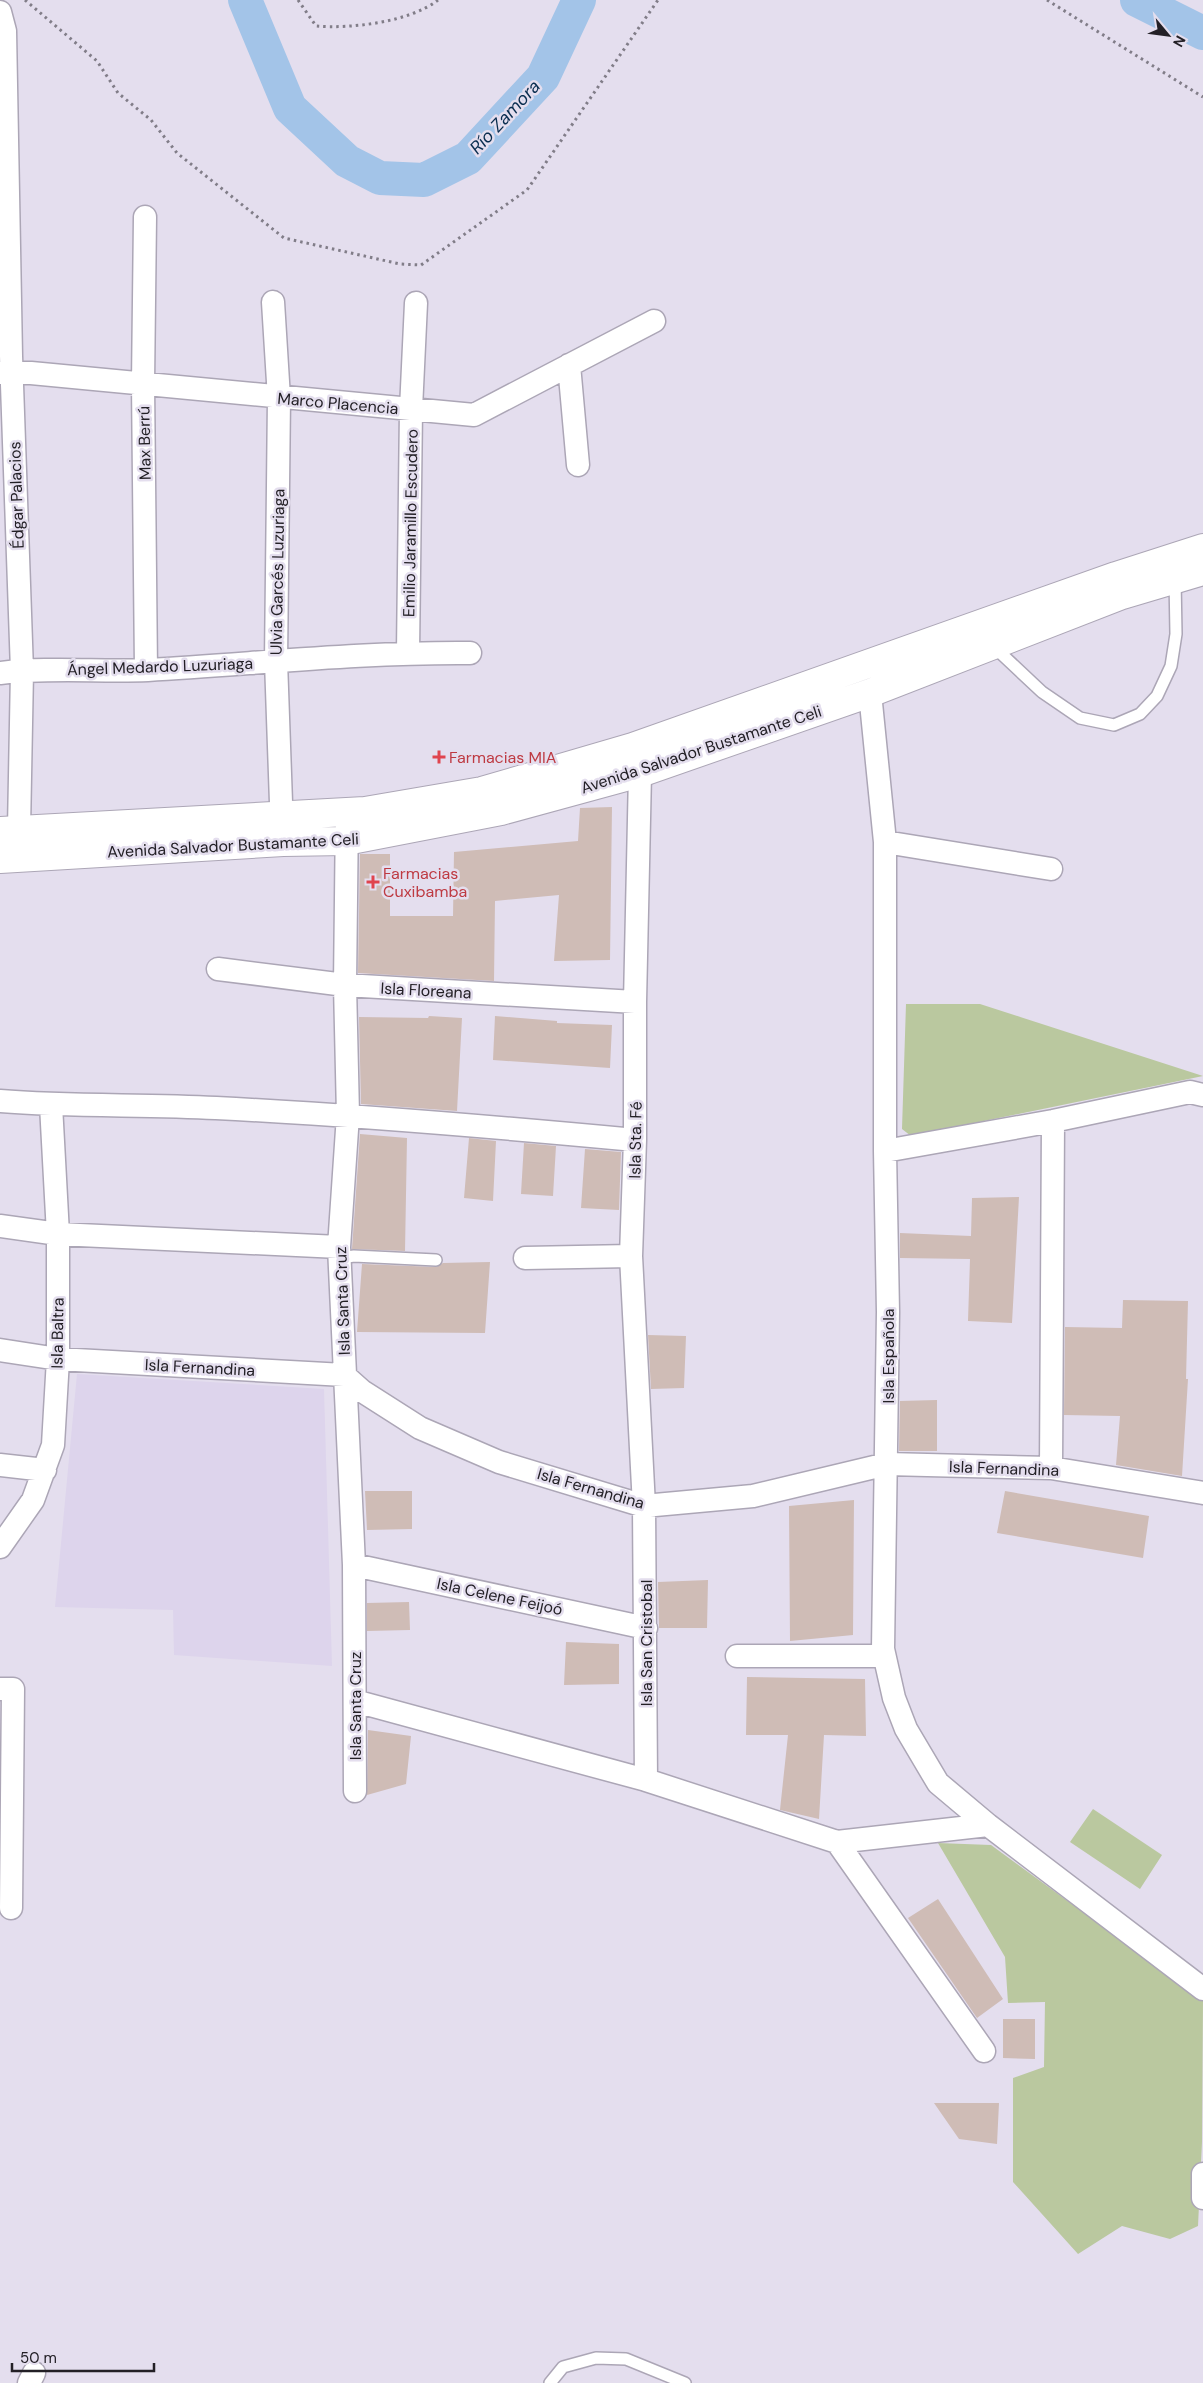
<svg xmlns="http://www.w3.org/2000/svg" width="1203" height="2383" font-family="'DM Sans',sans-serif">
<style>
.built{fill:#ddd4ec}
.green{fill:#bac89f}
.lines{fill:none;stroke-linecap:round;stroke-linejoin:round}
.river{stroke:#a3c4e8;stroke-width:34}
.building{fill:#cfbcb6}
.lane-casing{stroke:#aca6b6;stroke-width:14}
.street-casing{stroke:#aca6b6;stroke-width:25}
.secondary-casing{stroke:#aca6b6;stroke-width:30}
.path{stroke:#817d88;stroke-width:3;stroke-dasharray:2.5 4;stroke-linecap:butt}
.lane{stroke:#fff;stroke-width:11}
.street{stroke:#fff;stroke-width:22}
.secondary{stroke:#fff;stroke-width:28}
.health-dot{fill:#e0444e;stroke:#e4deee;stroke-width:2}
.labels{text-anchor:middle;stroke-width:5;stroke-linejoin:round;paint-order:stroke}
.street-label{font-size:16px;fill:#232026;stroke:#e4deee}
.health-label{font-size:16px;fill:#be3a42;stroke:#e4deee;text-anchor:start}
.water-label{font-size:18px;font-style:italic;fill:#092d4f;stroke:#e4deee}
</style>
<rect width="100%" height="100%" fill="#e4deee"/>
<path class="built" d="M77,1374L324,1389L332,1666L174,1655L173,1610L55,1607Z"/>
<path class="green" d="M906,1004H980L1203,1076L911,1136L902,1129Z
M1093,1809L1162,1855L1140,1889L1070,1842Z
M938,1843L991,1845L1203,2000L1202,2142L1198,2226L1170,2239L1122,2226L1078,2254L1013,2182V2078L1044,2067L1045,2002L1008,2003L1005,1957Z"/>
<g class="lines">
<path class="river" d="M245,0L290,108L347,161L380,178L424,180L468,158L543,77L579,0
M1137,0L1203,33"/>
</g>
<path class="building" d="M612,807L610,960L554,961L559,895L495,901L494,981L358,973L360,854H390V916H453L454,852L578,841L580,808Z
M429,1016L462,1018L457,1111L361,1104L359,1017L428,1018Z
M495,1016L557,1021V1023L612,1025L610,1068L493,1060Z
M360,1134L407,1138L405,1251L352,1249Z
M469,1138L496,1141L493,1201L464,1198Z
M524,1143L556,1146L553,1196L521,1194Z
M585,1149L621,1152L619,1210L581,1208Z
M1019,1197L1012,1323L968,1321L970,1259L900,1258V1233L971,1236L972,1198Z
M490,1262L485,1333L357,1332L362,1264L436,1267L443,1263Z
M1123,1300L1188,1301L1186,1379H1188L1182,1476L1116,1465L1120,1416L1064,1415L1065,1327L1122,1328Z
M648,1335L686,1336L684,1388L651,1389Z
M937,1400V1451H899L900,1401Z
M365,1491H412V1529L367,1530Z
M1005,1491L1149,1516L1143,1558L997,1533Z
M854,1500L853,1635L790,1641L789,1506Z
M708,1580L707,1628H659L658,1582Z
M409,1602L410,1630L367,1631V1603Z
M566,1642L619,1644V1684L564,1685Z
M747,1677L865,1679L866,1736L824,1735L819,1819L780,1810L788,1735H746Z
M368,1730L411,1736L406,1784L367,1795Z
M938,1899L1003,1999L977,2018L908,1918Z
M1003,2019H1035V2059L1003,2058Z
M934,2103H999L997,2144L959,2139Z"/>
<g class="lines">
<g class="lane-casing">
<path id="lane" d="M993,646L1042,692L1080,718L1114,725L1140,714L1157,696L1171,666L1176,634L1175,579
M341,1258L354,1256L436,1260
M550,2383L563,2367L596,2358L626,2359L685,2383"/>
</g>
<g class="street-casing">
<path id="street" d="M0,12L5,31L11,356L22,671L19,829
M145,217L143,384L146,670
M273,302L279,398L276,661L282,831
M569,365L578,465
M0,373H31L474,415L654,321
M408,652L411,409L416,303
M0,673C49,667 99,672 148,670C255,664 362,652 470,653
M870,693L885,842V1151L888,1312L883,1649L894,1698L906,1729L938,1783L988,1825L1203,1989
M636,757L640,773L635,1002V1140L631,1256L644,1506L646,1780
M347,812L345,985L348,1115L339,1247L354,1565L355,1791
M885,842L1051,869
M218,969L345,985L635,1002
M0,1101C72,1107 144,1104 216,1108C356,1115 496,1127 635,1140
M885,1151L1053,1121L1190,1092L1203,1095
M0,1226L58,1234L339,1247
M525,1258L631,1256
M0,1350L58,1359L344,1375L362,1391L420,1428L499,1462L644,1506L753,1496L887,1464L1051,1468L1203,1493
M0,1465L45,1470
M1051,1468L1053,1121
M0,1547L33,1500L53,1445L58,1359V1234L51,1105
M354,1565L646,1628
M737,1656H884
M0,1689H13L11,1908
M355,1701L646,1780L837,1842L988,1825
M837,1842L984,2051
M1203,2174V2198
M29,2383L34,2373"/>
</g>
<g class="secondary-casing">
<path id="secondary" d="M0,831L365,811L482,791L633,747L1116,576L1203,548
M0,859L283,842L346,841L501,811L640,773L870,693L1122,595L1203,571"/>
</g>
<path class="path" d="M25,0L97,61L118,93L151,120L177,153L284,238L400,264L421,265L527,190L658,0
M298,0L316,26C351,29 410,22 438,0
M1047,0L1203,97"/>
<use href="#lane" class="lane"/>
<use href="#street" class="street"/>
<use href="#secondary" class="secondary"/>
</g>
<g class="health-dot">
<path d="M436.5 749.5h5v5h5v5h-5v5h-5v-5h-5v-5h5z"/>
<path d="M370.5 874.5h5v5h5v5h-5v5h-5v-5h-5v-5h5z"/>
</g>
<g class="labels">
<g class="street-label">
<text transform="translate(338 403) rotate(5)" y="6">Marco Placencia</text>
<text transform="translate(144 443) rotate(-91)" y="6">Max Berrú</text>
<text transform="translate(16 495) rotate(-92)" y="6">Édgar Palacios</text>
<text transform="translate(410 523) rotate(-89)" y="6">Emilio Jaramillo Escudero</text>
<text transform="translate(277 572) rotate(-89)" y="6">Ulvia Garcés Luzuriaga</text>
<text transform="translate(160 666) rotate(-2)" y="6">Ángel Medardo Luzuriaga</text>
<text transform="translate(701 749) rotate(-18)" y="6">Avenida Salvador Bustamante Celi</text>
<text transform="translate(233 845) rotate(-3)" y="6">Avenida Salvador Bustamante Celi</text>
<text transform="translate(426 990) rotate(3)" y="6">Isla Floreana</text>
<text transform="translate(635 1140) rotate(-89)" y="6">Isla Sta. Fé</text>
<text transform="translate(342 1301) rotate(-92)" y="6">Isla Santa Cruz</text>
<text transform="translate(57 1333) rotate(-89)" y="6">Isla Baltra</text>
<text transform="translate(888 1356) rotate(-90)" y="6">Isla Española</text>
<text transform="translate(200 1367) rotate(3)" y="6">Isla Fernandina</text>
<text transform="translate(1004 1468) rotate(2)" y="6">Isla Fernandina</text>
<text transform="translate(591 1488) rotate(16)" y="6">Isla Fernandina</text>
<text transform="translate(500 1596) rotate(12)" y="6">Isla Celene Feijoó</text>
<text transform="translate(646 1643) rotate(-90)" y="6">Isla San Cristobal</text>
<text transform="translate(355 1706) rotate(-90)" y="6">Isla Santa Cruz</text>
</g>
<g class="health-label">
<text x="449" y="763">Farmacias MIA</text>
<text x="383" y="879">Farmacias<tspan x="383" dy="18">Cuxibamba</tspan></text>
</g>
<g class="water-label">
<text transform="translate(505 117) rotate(-47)" y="6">Río Zamora</text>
</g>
</g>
<g transform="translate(1168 35) rotate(119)" stroke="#e4deee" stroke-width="4" paint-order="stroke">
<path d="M0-4L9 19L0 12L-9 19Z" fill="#232026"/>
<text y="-8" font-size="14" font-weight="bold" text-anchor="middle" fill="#232026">N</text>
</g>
<path d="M12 2363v8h142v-8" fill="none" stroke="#232026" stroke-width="2.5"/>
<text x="20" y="2363" font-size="15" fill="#232026" stroke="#e4deee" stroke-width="4" paint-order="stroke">50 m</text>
</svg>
